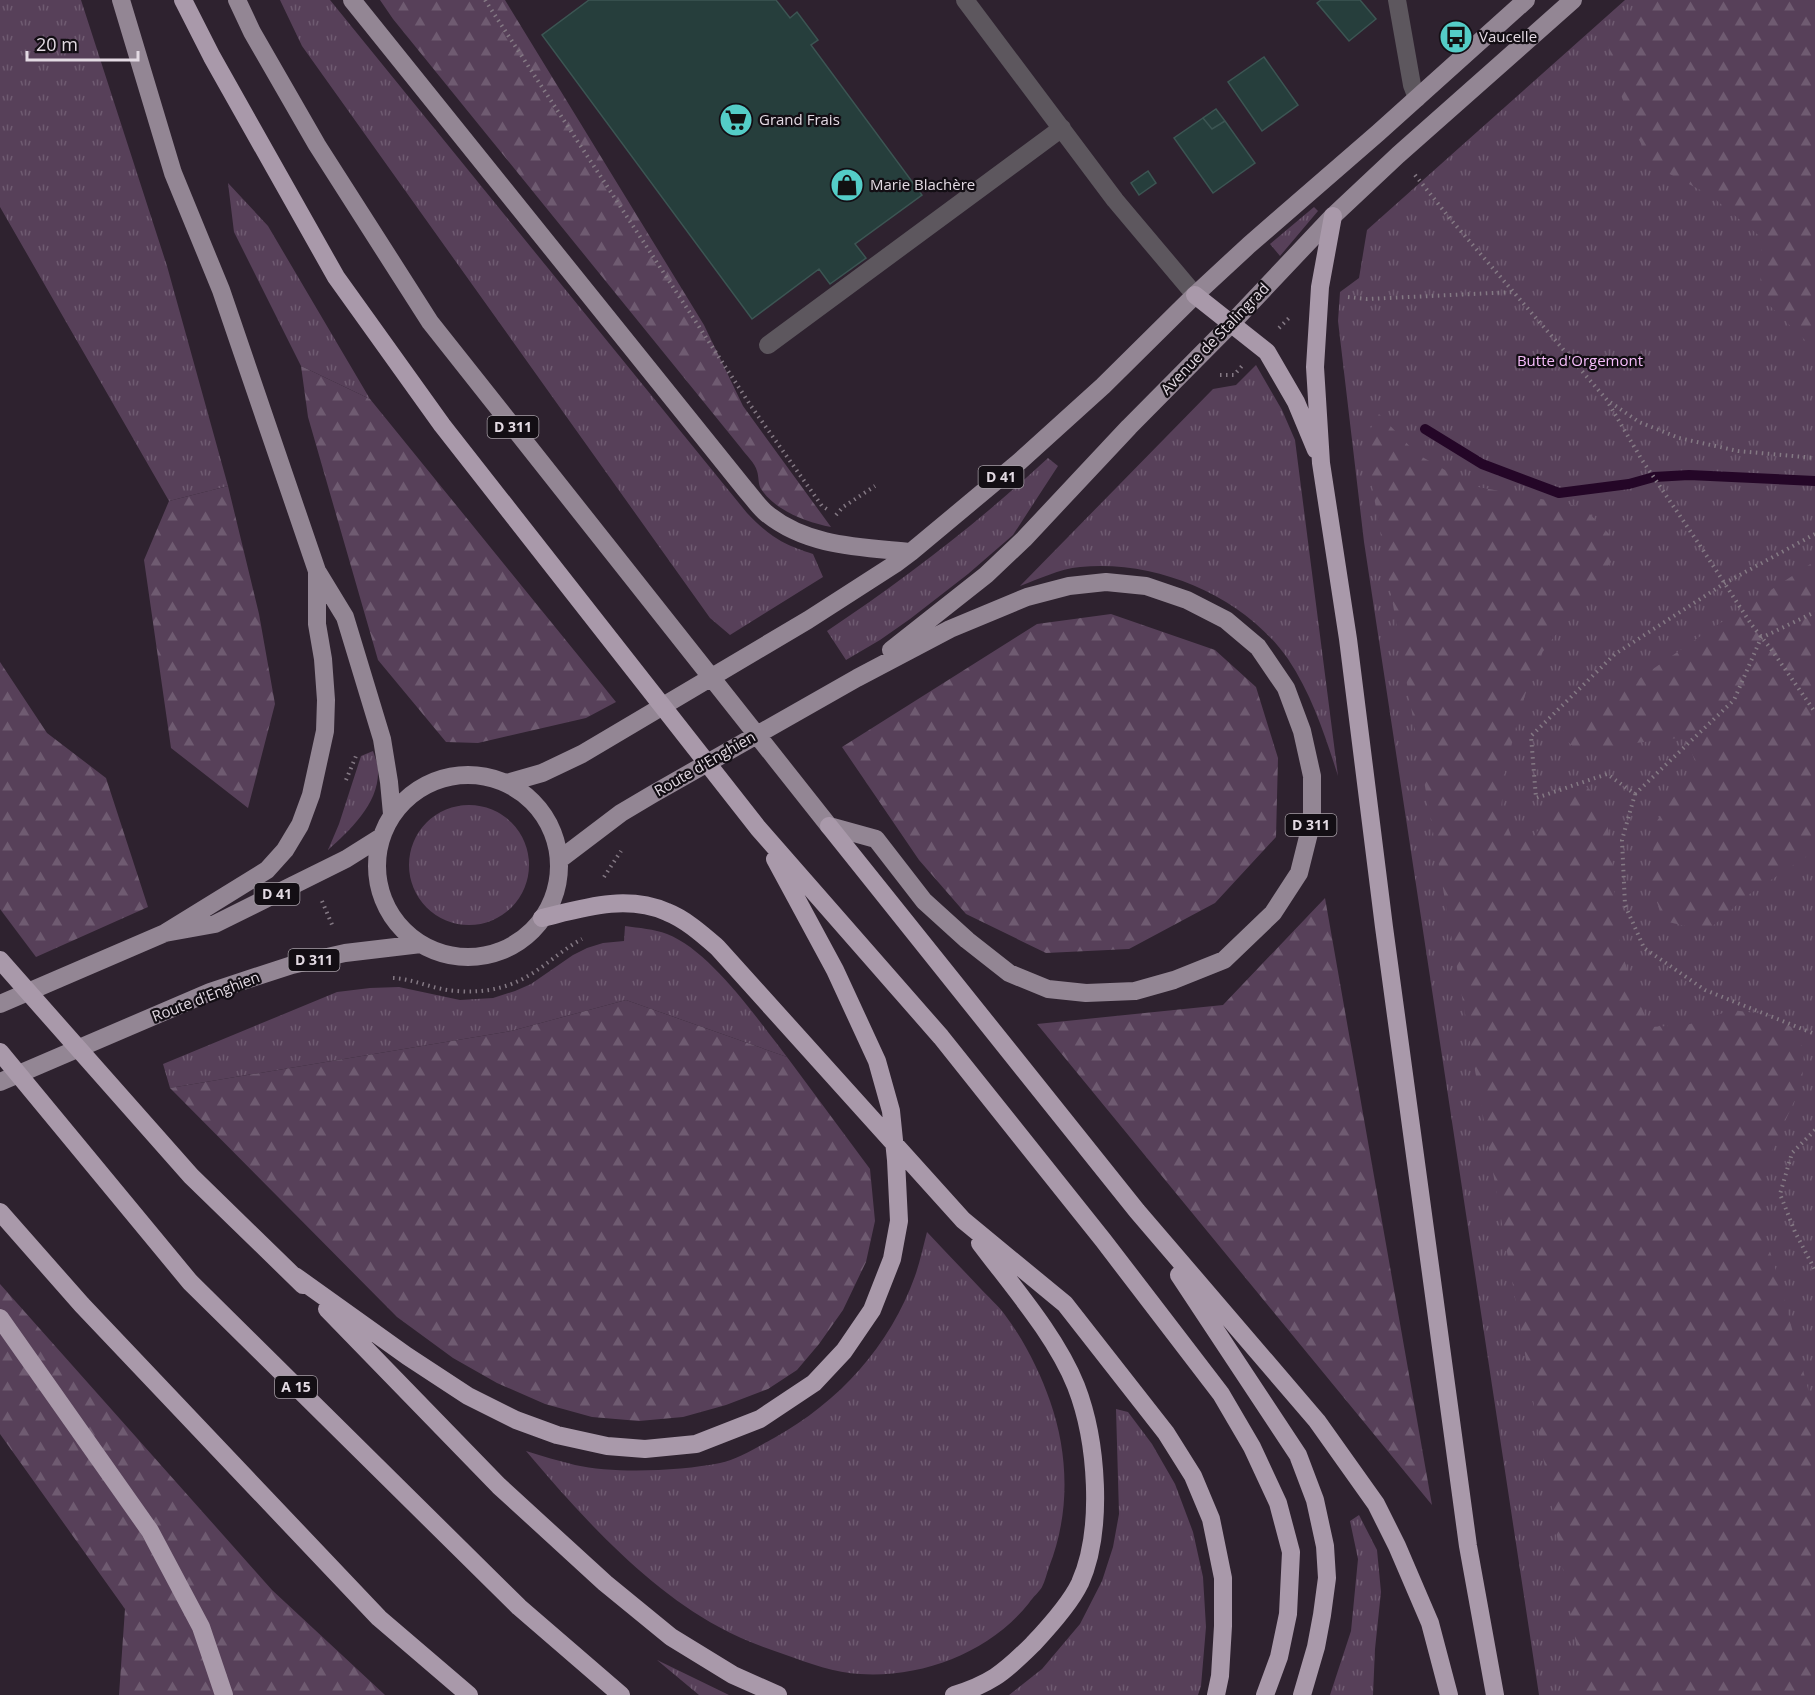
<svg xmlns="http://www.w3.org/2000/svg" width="1815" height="1695" font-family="'Open Sans',sans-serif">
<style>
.grass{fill:url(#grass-tufts)}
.forest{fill:url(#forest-firs)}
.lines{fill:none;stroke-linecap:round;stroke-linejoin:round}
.stream{stroke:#240627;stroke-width:10}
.building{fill:#263e3c;stroke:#3c5553;stroke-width:1.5}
.path{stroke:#847984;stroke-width:4;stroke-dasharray:1.5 4.5;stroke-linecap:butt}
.minor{stroke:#5d575e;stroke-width:18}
.major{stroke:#938694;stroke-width:18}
.highway{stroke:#a999aa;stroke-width:18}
.labels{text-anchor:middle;stroke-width:4.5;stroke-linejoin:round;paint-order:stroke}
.shield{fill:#130e14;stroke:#a59da5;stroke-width:1.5}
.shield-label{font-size:14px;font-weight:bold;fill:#e3dae3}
.poi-label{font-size:15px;fill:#e3dae3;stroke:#130e14;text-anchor:start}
.street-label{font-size:15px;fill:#e3dae3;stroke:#130e14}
.park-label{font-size:15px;fill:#f7bdfb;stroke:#130e14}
</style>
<defs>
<pattern id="grass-tufts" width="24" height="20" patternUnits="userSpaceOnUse" patternTransform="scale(1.5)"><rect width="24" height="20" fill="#574059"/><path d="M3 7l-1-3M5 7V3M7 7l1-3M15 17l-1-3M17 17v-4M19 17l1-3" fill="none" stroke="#6f5b71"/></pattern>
<pattern id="forest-firs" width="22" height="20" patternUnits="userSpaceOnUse" patternTransform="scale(1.5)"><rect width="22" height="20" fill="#574059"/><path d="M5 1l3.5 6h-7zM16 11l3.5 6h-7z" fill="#6f5b71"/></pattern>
</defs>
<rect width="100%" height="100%" fill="#2e222f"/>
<path class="grass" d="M0,0H81L167,266L228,486L169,501L0,207Z
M280,0H330L747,513C770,537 782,544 813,554L823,577L730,635L710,618L302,46Z
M1625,0H1815V1695H1539L1364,542L1338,321L1340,292L1359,278L1367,230Z
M228,183L268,226L370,399L301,366L234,232Z
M1314,207L1318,211L1280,256L1270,244Z
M1256,365L1282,410L1295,440L1338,776C1325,735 1312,695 1288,659C1244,596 1156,559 1080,567C1059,569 1039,579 1020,586L1213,389L1236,385Z
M1048,458L1058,466L1013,535L968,574L910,619L880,640L846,660L827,631C905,579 979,522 1048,458Z
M373,751C375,757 378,764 378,769C380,803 350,830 328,850L339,824L361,756Z
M409 865a60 60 0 1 1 120 0a60 60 0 1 1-120 0Z
M625,926C639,928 654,929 667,934C711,951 758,1020 787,1057L626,1000L511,1031L170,1088L163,1064L337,992L370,988L399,987L460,1000L493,998L515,991L531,984L573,955L587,948L603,943L624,941Z
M927,1232C945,1251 963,1270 980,1288C988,1297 998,1305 1005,1315C1024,1340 1040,1372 1050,1401C1069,1455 1070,1514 1049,1567C1047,1573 1045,1581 1042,1587C1039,1592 1033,1597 1029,1603C990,1652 923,1678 860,1674C836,1673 808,1663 786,1655C763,1647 740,1639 719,1627C645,1587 580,1515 526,1451C542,1456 559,1461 575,1465C615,1474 680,1471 720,1463C737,1460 759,1446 774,1438C839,1402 890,1346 915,1276C920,1262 923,1247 927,1232Z
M1116,1409L1128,1412L1152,1444L1175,1484L1193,1532L1203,1577L1206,1627L1201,1686L1198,1695H1009L1042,1669L1080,1624L1102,1581L1113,1547L1119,1514Z
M1359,1515L1377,1550L1381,1592L1375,1649L1373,1695H1330L1351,1631L1358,1559L1350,1521Z
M657,1660L729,1695H699Z"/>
<path class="forest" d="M380,0H505L704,325L743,406L831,527C806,522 776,511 761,489C758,484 759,477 757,471C755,463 746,455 741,448L393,19Z
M1658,0H1815V350L1760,296L1762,238L1710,195L1656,167L1636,135L1615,79L1608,43Z
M301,366L370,399L616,702L586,718L478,743L446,742L378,660L308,417Z
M1379,414L1417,454L1473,486L1583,507L1609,534L1614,558L1538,658L1521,707L1505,771L1501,809L1512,838L1531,841L1561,795L1576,784C1580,785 1586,786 1589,789C1617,809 1612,893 1617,926C1622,961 1636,996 1650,1027L1687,1025L1732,1010L1772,1015L1791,1027L1804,1050L1802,1084L1769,1157L1761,1185L1764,1232L1780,1284L1815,1415V1695H1585L1364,440Z
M228,486L259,614L275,704L248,808L171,748L144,560L169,501Z
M1815,561V851L1748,895L1707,931L1664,921L1649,881L1657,821L1696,764L1686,737L1577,750L1559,734L1705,633Z
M1111,614L1215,650L1256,687L1278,758L1276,837L1215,903L1129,949L1046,953L966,914L919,860L842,747L1037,624Z
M0,662L47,733L106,778L148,907L36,957L0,909Z
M1325,898L1432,1505L1037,1024L1223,1005Z
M626,1000L787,1057L870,1169L875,1221L866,1262L843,1310L819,1344L797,1370L768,1389L726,1405L683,1417L639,1421L592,1417L545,1404L497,1383L453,1358L397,1317L170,1088L511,1031Z
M0,1284L272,1590L385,1695H119L125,1609L0,1434Z"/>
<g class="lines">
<path class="stream" d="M1425,429L1482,464L1559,493L1629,484L1654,477L1689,475L1815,481"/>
</g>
<path class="building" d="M589,0H776L790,18L797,12L818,40L811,45L922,195L855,244L866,258L830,284L819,269L752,319L542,35Z
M1321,0H1360L1376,19L1349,41L1317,3Z
M1264,57L1298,105L1262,131L1228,82Z
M1216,109L1225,121L1212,129L1203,118Z
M1203,118L1212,129L1225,121L1255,163L1213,193L1174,138Z
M1148,171L1156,183L1139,195L1131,183Z"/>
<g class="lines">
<path class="path" d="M485,0L751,406L822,506L830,511
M1415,175L1452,221L1607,400L1639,422L1679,438L1738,451L1815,458
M1348,297L1367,299L1514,292
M1279,328L1290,317
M1220,375H1234L1242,366
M1609,404L1642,460L1699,544L1751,624L1771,649L1815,712
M836,515L843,507L875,486
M1815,534L1725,583L1615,654L1531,736L1536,798L1607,774L1635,794L1622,840L1625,905L1644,948L1705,990L1815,1034
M346,780L356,756
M1635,794L1734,700L1761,638L1815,612
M604,877L621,851
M322,901L333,927
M393,978C415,979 434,990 457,991C482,993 506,989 528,976C547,965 563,949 582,939
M1815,1130L1792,1153L1780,1194L1795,1232L1815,1270"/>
<path class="minor" d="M965,0L1115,200L1195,295
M1397,0L1412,85L1417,98
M768,345L1062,128"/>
<path class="major" d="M121,0L173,173L221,290L317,571L345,617L382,739L389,782L392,814
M237,0L252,32L317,145L430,322L829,826L876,839L924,901L967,940L1009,973L1048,989L1086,993L1135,991L1174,980L1224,960L1273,913L1299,873L1312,821V776L1302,731L1286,688L1258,647L1226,620L1187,600L1146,586L1106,582L1069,586L1027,597L950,629L857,678L653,794L621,813L559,860
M352,0L745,489C752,497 758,506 766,513C807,547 861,547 911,552
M891,650L986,575L1024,539L1129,427L1231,324L1333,216L1398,155L1573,0
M377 866a91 91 0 1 1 182 0a91 91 0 1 1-182 0Z
M507,783L542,773L582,754L808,620L895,564L911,552L1019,462L1103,386L1195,295L1249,245L1378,133L1526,0
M165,933L267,870L285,850L300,825L311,795L325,731L326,700L323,659L317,624V573
M0,1004L165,933L215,924L346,859L381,837
M0,1082L210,992L249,979L292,965L345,953L421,944"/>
<path class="highway" d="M183,0L212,57L336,277L442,425L758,828L941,1037L1103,1240L1221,1394L1252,1447L1278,1503L1291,1552L1288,1614L1279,1657L1265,1695
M1333,216L1320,287L1315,367L1321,463L1348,639L1384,927L1468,1546L1495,1695
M1195,295L1267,352L1296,402L1316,450
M829,826L1137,1211L1317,1421L1376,1504L1397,1546L1430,1623L1449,1695
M542,918C583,908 626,894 667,912C685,919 702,934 717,947L963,1220L1065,1304L1166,1433L1193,1476L1211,1519L1223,1578V1626L1220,1676L1216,1695
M0,960L191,1176L303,1285
M0,1052L190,1282L519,1607L621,1695
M0,1212L82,1305L379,1618L469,1695
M1179,1275L1298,1455L1315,1500L1325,1546L1327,1578L1322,1615L1316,1647L1302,1695
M295,1276L407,1356L468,1396L516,1420L557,1435L607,1446L645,1449L696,1444L760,1419L814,1383L844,1351L872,1310L892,1259L899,1221L896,1160L891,1111L877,1061L835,970L775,859
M327,1309L499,1486L605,1583L671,1637L733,1675L778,1695
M0,1318L150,1531L201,1627L224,1695
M954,1695C967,1691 984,1684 995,1677C1009,1668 1022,1655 1033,1644C1049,1627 1070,1604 1080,1583C1104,1529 1097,1440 1076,1386C1056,1336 1013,1287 980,1243"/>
</g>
<defs>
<g id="bus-disc" transform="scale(1.725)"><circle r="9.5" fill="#54cdc7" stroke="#130e14"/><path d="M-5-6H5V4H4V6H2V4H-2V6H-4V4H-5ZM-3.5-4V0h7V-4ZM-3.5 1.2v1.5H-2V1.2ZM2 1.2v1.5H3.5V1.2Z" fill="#111"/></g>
<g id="supermarket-disc" transform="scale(1.725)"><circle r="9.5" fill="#54cdc7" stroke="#130e14"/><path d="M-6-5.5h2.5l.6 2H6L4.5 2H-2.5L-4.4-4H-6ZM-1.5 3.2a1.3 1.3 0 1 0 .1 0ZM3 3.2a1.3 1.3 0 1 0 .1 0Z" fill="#111"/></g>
<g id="shop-disc" transform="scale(1.725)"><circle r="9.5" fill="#54cdc7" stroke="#130e14"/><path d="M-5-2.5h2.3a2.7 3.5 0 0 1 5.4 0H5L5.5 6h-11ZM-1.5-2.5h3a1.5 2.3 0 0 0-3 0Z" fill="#111"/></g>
</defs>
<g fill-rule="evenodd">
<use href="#bus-disc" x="1456" y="37"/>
<use href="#supermarket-disc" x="736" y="120"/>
<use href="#shop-disc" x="847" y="185"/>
</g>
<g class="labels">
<g class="shield">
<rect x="487.5" y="416" width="51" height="22" rx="4.5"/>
<rect x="978.5" y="466" width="45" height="22" rx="4.5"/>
<rect x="1285.5" y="814" width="51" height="22" rx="4.5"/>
<rect x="254.5" y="883" width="45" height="22" rx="4.5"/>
<rect x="288.5" y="949" width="51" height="22" rx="4.5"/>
<rect x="275" y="1376" width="42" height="22" rx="4.5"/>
</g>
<g class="shield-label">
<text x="513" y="432">D 311</text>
<text x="1001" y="482">D 41</text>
<text x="1311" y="830">D 311</text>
<text x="277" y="899">D 41</text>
<text x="314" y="965">D 311</text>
<text x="296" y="1392">A 15</text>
</g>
<g class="poi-label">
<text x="1479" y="42">Vaucelle</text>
<text x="759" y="125">Grand Frais</text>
<text x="870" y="190">Marie Blachère</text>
</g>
<g class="street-label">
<text transform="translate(1215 339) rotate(-46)" y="5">Avenue de Stalingrad</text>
<text transform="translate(705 764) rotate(-30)" y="5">Route d'Enghien</text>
<text transform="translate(206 997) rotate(-21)" y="5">Route d'Enghien</text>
</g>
<g class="park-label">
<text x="1580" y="366">Butte d'Orgemont</text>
</g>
</g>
<path d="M27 51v9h111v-9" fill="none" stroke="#e3dae3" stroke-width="3"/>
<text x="36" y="51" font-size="18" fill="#e3dae3" stroke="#130e14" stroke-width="4.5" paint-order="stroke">20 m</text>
</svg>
